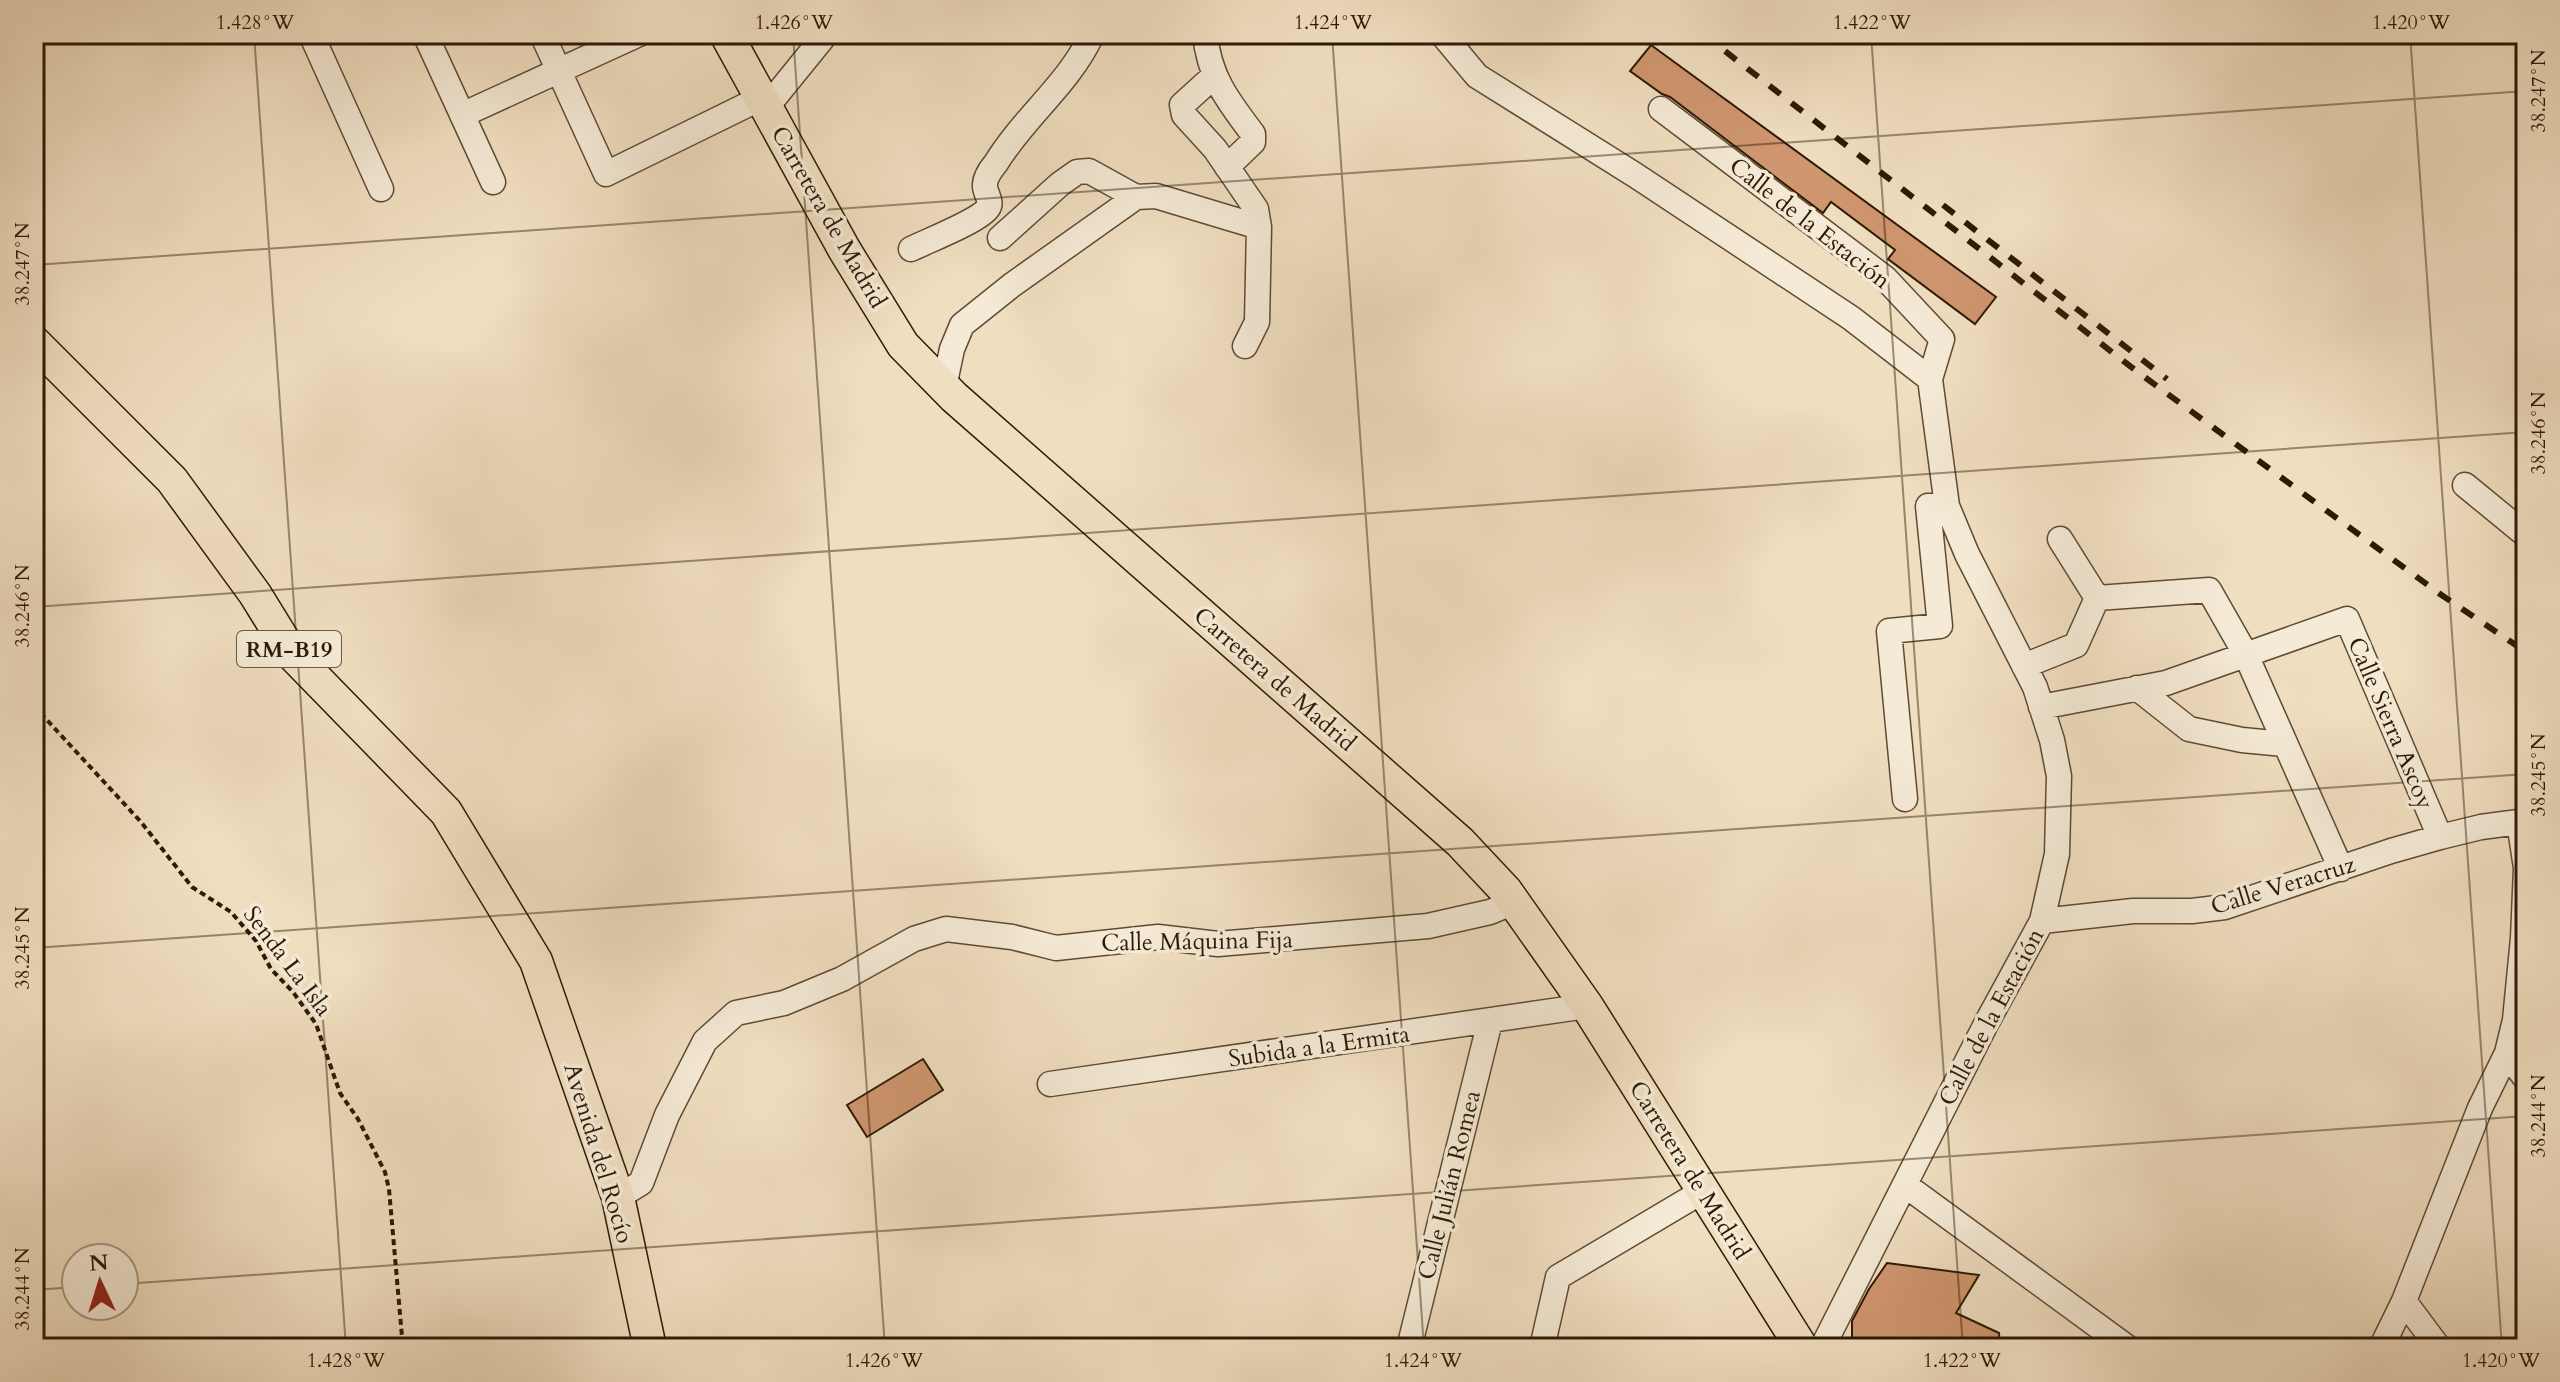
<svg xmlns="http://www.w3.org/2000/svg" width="2560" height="1382" font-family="Cardo,serif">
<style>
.building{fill:#cf966f;stroke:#2d1a05;stroke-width:2}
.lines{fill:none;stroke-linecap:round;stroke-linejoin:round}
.minor-casing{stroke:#5e4b34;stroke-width:27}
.major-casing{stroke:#2d1a05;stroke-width:35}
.path{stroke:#2d1a05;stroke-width:4;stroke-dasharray:6 4;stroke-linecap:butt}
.minor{stroke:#f5ead6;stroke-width:24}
.major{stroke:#f0dec0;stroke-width:32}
.rail{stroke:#2d1a05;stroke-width:6;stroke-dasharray:14 14;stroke-linecap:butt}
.ticks{fill:none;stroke:#2d1a05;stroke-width:2;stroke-opacity:0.45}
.labels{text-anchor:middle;stroke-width:7;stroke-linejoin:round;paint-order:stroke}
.shield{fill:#f5ead6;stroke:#695844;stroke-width:2}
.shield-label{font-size:22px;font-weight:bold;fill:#2d1a05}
.street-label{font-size:24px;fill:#2d1a05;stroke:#f5ead6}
.neatline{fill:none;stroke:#2d1a05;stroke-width:3}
.ticks-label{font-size:20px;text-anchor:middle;fill:#2d1a05}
</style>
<rect width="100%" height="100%" fill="#f0dec0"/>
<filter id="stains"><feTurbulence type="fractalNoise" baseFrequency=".0025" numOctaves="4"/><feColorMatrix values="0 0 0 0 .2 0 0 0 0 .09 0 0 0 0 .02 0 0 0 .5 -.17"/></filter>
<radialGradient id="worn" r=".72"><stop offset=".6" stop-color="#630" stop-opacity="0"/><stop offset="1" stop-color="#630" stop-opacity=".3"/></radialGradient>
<path class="building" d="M1651,45L1996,297L1975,324L1888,259L1895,250L1831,202L1823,213L1670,97L1662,94L1630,71Z
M923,1059L943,1090L867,1137L847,1105Z
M1887,1263L1979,1275L1956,1313L1999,1333L2000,1348H1852V1321L1869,1289Z"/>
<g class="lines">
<g class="minor-casing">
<path id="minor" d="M311,34L381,189
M425,34L493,182
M542,34L606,174L761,98
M1205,34C1209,77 1228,101 1253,134V142L1227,167
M1442,34L1477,76L1635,175L1851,318L1930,379
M1215,75L1182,105L1184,115L1215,149L1256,209L1259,227L1257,322L1245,346
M766,108L826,34
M1661,109L1885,278L1942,339L1930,379L1947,506L1967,554L2035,687L2052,740L2059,776L2057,854L2042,921L1987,1022L1822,1348
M462,115L639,34
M1000,238L1060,184L1077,172L1089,171L1136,197
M911,249C927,241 979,221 988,208C993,201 984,192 985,185C985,177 991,169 996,163C1024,117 1070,83 1092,34
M944,387L952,349L962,325L1012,285L1136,197L1156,196L1259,227
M2465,485L2526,535
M2060,539L2097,598
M2024,666L2076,645L2097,598L2209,590L2246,655L2341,869
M2137,688L2189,729L2242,740L2284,744
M2041,707L2166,683L2347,619L2440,837
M1905,799L1889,631L1940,626L1928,506H1947
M2042,921L2133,911H2192L2225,907L2391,851L2440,837L2481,827L2526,821
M2507,1053L2526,1079
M1050,1084L1587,1006
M1905,1185L2128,1348
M618,1197L641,1183L667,1115L705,1041L736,1013L784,1003L842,979L914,939L946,929L1012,937L1056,948L1158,937L1218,944L1428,926L1490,912L1514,902
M2404,1301L2439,1348
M1409,1348L1490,1021
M1542,1348L1558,1277L1703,1191
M2381,1348L2404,1301L2480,1108L2507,1053L2515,1020L2523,938L2526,868L2519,822"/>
</g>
<g class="major-casing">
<path id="major" d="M726,34L844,249L903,345L954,397L1460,842L1506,891L1587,1006L1802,1348
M34,342L172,480L255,594L292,654L446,812L536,961L618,1197L650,1348"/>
</g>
<path class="path" d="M34,706L141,822L192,887L231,912L256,941L271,969L293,992L316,1024L340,1093L358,1119L385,1172L389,1189L403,1348"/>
<use href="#minor" class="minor"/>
<use href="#major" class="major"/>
<path class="rail" d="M1703,34L2135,370L2440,594L2526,652
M1943,205L2167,379"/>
</g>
<path class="ticks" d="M254,34L346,1348M793,34L885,1348M1332,34L1424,1348M1871,34L1963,1348M2410,34L2502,1348M34,265L2526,91M34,607L2526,432M34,948L2526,774M124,1284L2526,1116M34,1290L76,1287"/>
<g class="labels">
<rect class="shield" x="237" y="631" width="104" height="36" rx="6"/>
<g class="shield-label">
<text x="289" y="657">RM-B19</text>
</g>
<g class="street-label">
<text transform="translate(829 217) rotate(60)" y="8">Carretera de Madrid</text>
<text transform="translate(1810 223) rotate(38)" y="8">Calle de la Estación</text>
<text transform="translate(1275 679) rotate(41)" y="8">Carretera de Madrid</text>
<text transform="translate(2391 723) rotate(67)" y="8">Calle Sierra Ascoy</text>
<text transform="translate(2283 885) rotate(-17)" y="8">Calle Veracruz</text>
<text transform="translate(1197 941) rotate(-1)" y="8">Calle Máquina Fija</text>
<text transform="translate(288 961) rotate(53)" y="8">Senda La Isla</text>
<text transform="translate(1991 1017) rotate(-62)" y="8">Calle de la Estación</text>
<text transform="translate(1319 1046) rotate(-8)" y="8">Subida a la Ermita</text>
<text transform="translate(599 1153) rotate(73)" y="8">Avenida del Rocío</text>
<text transform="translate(1690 1170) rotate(58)" y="8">Carretera de Madrid</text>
<text transform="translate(1449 1185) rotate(-76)" y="8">Calle Julián Romea</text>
</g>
</g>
<rect width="2560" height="1382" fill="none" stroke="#f0dec0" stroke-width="88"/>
<g transform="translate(100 1282) rotate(356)"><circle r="38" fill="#f5ead6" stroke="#a59782" stroke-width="2"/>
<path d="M0-6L14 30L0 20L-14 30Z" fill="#8f2418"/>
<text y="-12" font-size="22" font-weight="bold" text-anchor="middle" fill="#2d1a05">N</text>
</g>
<rect x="44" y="44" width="2472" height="1294" class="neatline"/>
<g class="ticks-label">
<text x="255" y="29">1.428°W</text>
<text x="794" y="29">1.426°W</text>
<text x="1333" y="29">1.424°W</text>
<text x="1872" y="29">1.422°W</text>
<text x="2411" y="29">1.420°W</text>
<text transform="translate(2538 91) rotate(-90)" y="7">38.247°N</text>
<text transform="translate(22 264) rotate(-90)" y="7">38.247°N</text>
<text transform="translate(2538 433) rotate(-90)" y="7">38.246°N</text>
<text transform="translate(22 606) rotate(-90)" y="7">38.246°N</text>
<text transform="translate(2538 775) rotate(-90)" y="7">38.245°N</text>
<text transform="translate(22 948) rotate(-90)" y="7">38.245°N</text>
<text transform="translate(2538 1116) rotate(-90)" y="7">38.244°N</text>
<text transform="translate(22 1289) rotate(-90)" y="7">38.244°N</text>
<text x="346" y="1367">1.428°W</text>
<text x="884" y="1367">1.426°W</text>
<text x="1423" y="1367">1.424°W</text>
<text x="1962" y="1367">1.422°W</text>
<text x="2501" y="1367">1.420°W</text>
</g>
<rect width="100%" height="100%" filter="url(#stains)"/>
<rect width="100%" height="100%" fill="url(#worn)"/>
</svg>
